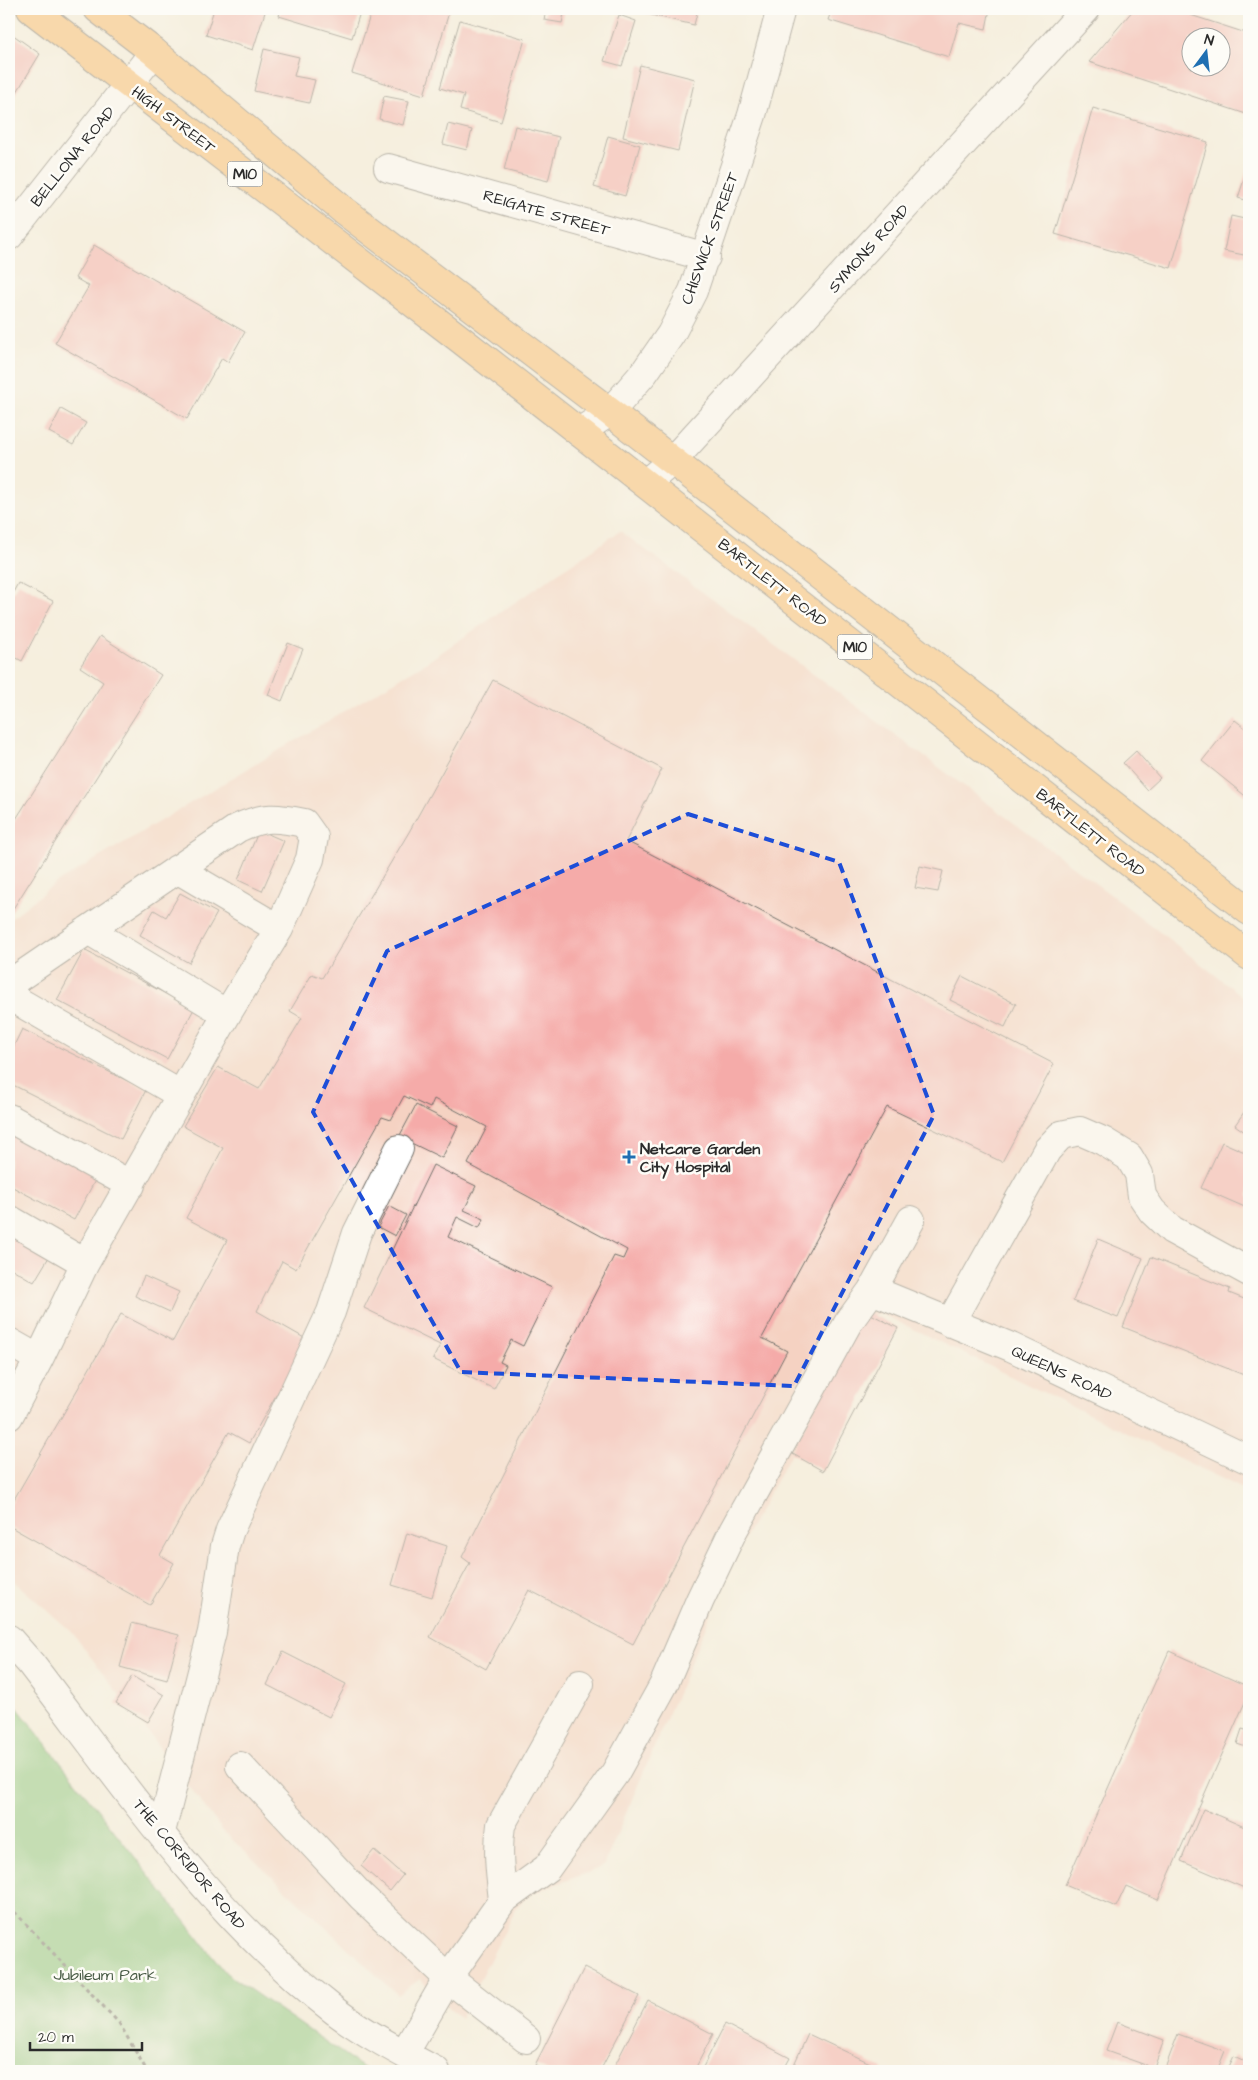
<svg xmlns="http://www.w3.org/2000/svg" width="1258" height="2080" font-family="'Architects Daughter',sans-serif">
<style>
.built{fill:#f5d2c2}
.green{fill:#89c87f;stroke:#5a7a55}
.building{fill:#f5aba9;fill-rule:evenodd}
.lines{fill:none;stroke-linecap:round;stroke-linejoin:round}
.minor-casing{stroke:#72706a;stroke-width:30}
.major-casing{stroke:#72706a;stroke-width:30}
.path{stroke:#72706a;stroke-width:3;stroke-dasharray:4 4;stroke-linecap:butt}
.minor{stroke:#fff;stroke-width:28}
.major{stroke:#fbbd6e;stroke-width:28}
.marked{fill:none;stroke:#1d4ed8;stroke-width:4;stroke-dasharray:10 6;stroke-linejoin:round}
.poi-dot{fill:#1f6fb2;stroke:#fdfcf7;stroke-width:2}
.labels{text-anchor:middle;stroke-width:5;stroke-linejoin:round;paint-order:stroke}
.shield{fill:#fdfcf7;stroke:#6a6a68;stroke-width:1}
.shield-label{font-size:15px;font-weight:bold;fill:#2b2b2b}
.street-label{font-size:16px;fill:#2b2b2b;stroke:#fdfcf7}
.poi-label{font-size:16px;font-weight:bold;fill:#2b2b2b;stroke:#fdfcf7;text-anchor:start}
.park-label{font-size:16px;fill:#475a44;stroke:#fdfcf7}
</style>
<rect width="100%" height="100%" fill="#fdfcf7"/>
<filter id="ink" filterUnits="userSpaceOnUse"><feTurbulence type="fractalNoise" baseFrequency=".02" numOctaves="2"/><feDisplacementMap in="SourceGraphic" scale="10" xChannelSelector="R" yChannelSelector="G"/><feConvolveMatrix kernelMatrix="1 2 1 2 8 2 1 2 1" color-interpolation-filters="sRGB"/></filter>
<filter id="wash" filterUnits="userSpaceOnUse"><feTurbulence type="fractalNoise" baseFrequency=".0096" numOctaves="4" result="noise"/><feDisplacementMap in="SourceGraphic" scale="20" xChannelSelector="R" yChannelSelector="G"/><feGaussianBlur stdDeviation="1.12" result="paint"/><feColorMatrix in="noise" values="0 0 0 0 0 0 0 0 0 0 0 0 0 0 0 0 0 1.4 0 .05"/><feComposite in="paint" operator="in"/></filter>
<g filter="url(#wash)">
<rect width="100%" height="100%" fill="#f5efde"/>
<path class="built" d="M620,531L1122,903L1249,1001V1492L880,1313L870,1317L861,1326L740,1546L604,1865L590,1872L532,1893L518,1905L460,2018L420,1979L398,1995L223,1831L71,1631L9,1577V920L56,883L427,662Z"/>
<path class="green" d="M9,1697L226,1973L368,2071H9Z"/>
<g id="blocks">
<path class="building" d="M214,9H266L253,50L206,35Z
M281,9H361L352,38L279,16Z
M372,9H450L424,95L352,73Z
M546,9H565L562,23L544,20Z
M648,9H698L694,25L647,14Z
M832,9H990L986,29L959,23L949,57L828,20Z
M1134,9H1172L1249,34V115L1089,62ZM1190,38H1220V68H1190Z
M619,15L636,21L622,66L604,61Z
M460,20L525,39L501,122L460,110L464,95L440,88Z
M9,32L40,54L9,105Z
M264,49L299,57L294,76L315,80L309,103L254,91Z
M640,65L695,79L678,151L623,137Z
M384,96L409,101L403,125L379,119Z
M1093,108L1208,142L1171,268L1055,234Z
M448,124L472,130L467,150L443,144Z
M515,126L559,137L548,181L504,170Z
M608,136L640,145L625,196L594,187Z
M1249,164V201L1238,198Z
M1231,216L1249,220V256L1224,251Z
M94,245L245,332L228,362L222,358L187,419L55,343L89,286L75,278Z
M61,409L86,423L73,445L49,432Z
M18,583L53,601L22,661L9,654V600Z
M100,636L161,675L9,915V830L103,682L80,667Z
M288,643L303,649L282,701L268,695Z
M493,680L662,769L626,841L1054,1064L1002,1162L887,1107L762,1338L787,1351L633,1644L529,1590L486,1669L430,1637L470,1563L462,1557L614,1256L623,1259L627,1250L468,1164L487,1127L434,1099L430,1108L404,1096L391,1120L382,1117L296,1269L282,1261L257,1311L313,1343L288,1394L279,1390L249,1443L229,1432L160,1555L174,1563L150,1605L9,1526V1508L121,1314L173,1341L227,1240L186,1218L223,1148L183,1126L218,1067L259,1089L302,1018L290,1011L312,974L322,978L409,832Z
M1235,720L1249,731V799L1202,761Z
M1136,751L1160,778L1147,790L1123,763Z
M259,830L284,841L262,891L238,880Z
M920,866L943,871L938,892L915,888Z
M180,893L217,913L189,963L140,935L154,910L166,917Z
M84,950L194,1009L167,1059L57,1000Z
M962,976L1016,1004L1005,1027L950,1000Z
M22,1029L146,1090L121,1139L9,1083V1056Z
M416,1105L458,1126L442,1158L399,1137Z
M1249,1105V1135L1235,1125Z
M9,1123L100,1171L74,1220L9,1185Z
M1222,1142L1249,1154V1204L1247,1208L1201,1188Z
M433,1165L476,1186L464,1210L484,1219L479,1228L457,1217L448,1237L552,1287L523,1346L511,1340L500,1362L506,1365L494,1389L433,1359L440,1345L364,1308Z
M389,1206L406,1215L395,1236L378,1227Z
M9,1234L49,1257L34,1282L9,1267Z
M1098,1239L1143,1258L1118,1318L1073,1301Z
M1151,1257L1230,1289L1229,1293L1249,1301V1377L1123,1327Z
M144,1276L179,1292L170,1312L135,1296Z
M865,1311L898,1328L823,1471L791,1453Z
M407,1533L447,1546L432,1597L392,1585Z
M132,1623L179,1635L167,1680L120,1667Z
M1169,1651L1249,1687V1693L1158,1900L1126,1886L1116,1907L1065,1885Z
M283,1652L346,1684L329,1717L267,1685Z
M132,1676L164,1695L148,1722L116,1703Z
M1242,1729L1249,1731V1748L1237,1744Z
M1203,1809L1249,1829V1890L1181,1861Z
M374,1850L403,1875L390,1891L361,1866Z
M584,1968L639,1996L600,2071H548L535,2065Z
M648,2000L713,2034L694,2071H612Z
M1117,2022L1164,2040L1154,2068L1106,2051Z
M725,2024L790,2058L783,2071H701Z
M808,2034L883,2069L882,2071H791Z
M1178,2034L1225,2051L1217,2071H1164Z
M1234,2056L1249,2063V2071H1227Z"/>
</g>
</g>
<g filter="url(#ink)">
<use href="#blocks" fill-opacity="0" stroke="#72706a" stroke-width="1"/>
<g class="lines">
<g class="minor-casing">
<path id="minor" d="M388,168L706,257
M9,236L154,52
M579,432L610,412L644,373L671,334L693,291L752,115L781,9
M646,483L672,461L1086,9
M177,869L279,929
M88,930L227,1014
M9,984L238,828C264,816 276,817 304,823L314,837L310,859L279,929L227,1014L85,1263L39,1359L9,1416
M9,996L181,1095
M9,1118L131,1185
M9,1219L85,1263
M872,1290L1011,1347L1249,1460
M950,1323L1047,1150L1061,1135L1080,1131L1103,1141L1129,1157L1139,1174L1142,1196L1152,1211L1172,1230L1249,1272
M9,1342L39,1359
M9,1639L31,1664C124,1785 213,1917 335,2011C364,2033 404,2054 436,2071
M240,1766L361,1896L448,1978L526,2039
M161,1832L212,1632L225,1546L230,1530L331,1312L357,1233L399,1149
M503,1900C500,1874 497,1851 501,1825L580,1684
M404,2054L448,1978L503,1900L547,1868L615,1773L663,1686L700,1600L733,1531L848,1323L872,1290L911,1220"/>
</g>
<g class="major-casing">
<path id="major" d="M31,9L460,339L1249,956
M98,9L154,52L343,210L610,412L1249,911"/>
</g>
<path class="path" d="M9,1906L119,2023L147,2071"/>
<use href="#minor" class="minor"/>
<use href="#major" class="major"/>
</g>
</g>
<path d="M0 0H1258V2080H0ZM688,814L839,862L934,1115L794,1386L461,1372L313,1112L387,951Z" fill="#f5efde" fill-opacity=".55" fill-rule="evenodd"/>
<path class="marked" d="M688,814L839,862L934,1115L794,1386L461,1372L313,1112L387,951Z"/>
<path class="poi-dot" d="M626.5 1149.5h5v5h5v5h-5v5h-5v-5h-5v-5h5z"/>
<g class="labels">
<g class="shield">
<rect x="227.5" y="161.5" width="35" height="25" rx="4"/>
<rect x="837.5" y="634.5" width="35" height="25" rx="4"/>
</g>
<g class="shield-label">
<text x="245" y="179">M10</text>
<text x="855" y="652">M10</text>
</g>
<g class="street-label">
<text transform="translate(174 119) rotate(37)" y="6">HIGH STREET</text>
<text transform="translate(72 156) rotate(-51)" y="6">BELLONA ROAD</text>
<text transform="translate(547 212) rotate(16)" y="6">REIGATE STREET</text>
<text transform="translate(709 238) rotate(-70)" y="6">CHISWICK STREET</text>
<text transform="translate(868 248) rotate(-48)" y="6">SYMONS ROAD</text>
<text transform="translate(773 582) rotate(38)" y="6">BARTLETT ROAD</text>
<text transform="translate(1091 832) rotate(38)" y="6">BARTLETT ROAD</text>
<text transform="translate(1062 1372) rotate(25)" y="6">QUEENS ROAD</text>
<text transform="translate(190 1864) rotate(50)" y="6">THE CORRIDOR ROAD</text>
</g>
<g class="poi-label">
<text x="640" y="1154">Netcare Garden<tspan x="640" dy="18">City Hospital</tspan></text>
</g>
<g class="park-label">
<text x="105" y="1980">Jubileum Park</text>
</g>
</g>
<rect width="1258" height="2080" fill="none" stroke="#fdfcf7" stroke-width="30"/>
<g transform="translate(1206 52) rotate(15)"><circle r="24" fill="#fdfcf7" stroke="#a9a8a5"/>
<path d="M0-4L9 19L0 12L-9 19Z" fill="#1f6fb2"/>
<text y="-8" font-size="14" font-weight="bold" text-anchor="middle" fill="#2b2b2b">N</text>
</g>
<path d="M30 2042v8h112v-8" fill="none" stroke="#2b2b2b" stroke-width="2.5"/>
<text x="38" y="2042" font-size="15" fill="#2b2b2b" stroke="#fdfcf7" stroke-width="4" paint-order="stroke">20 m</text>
</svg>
